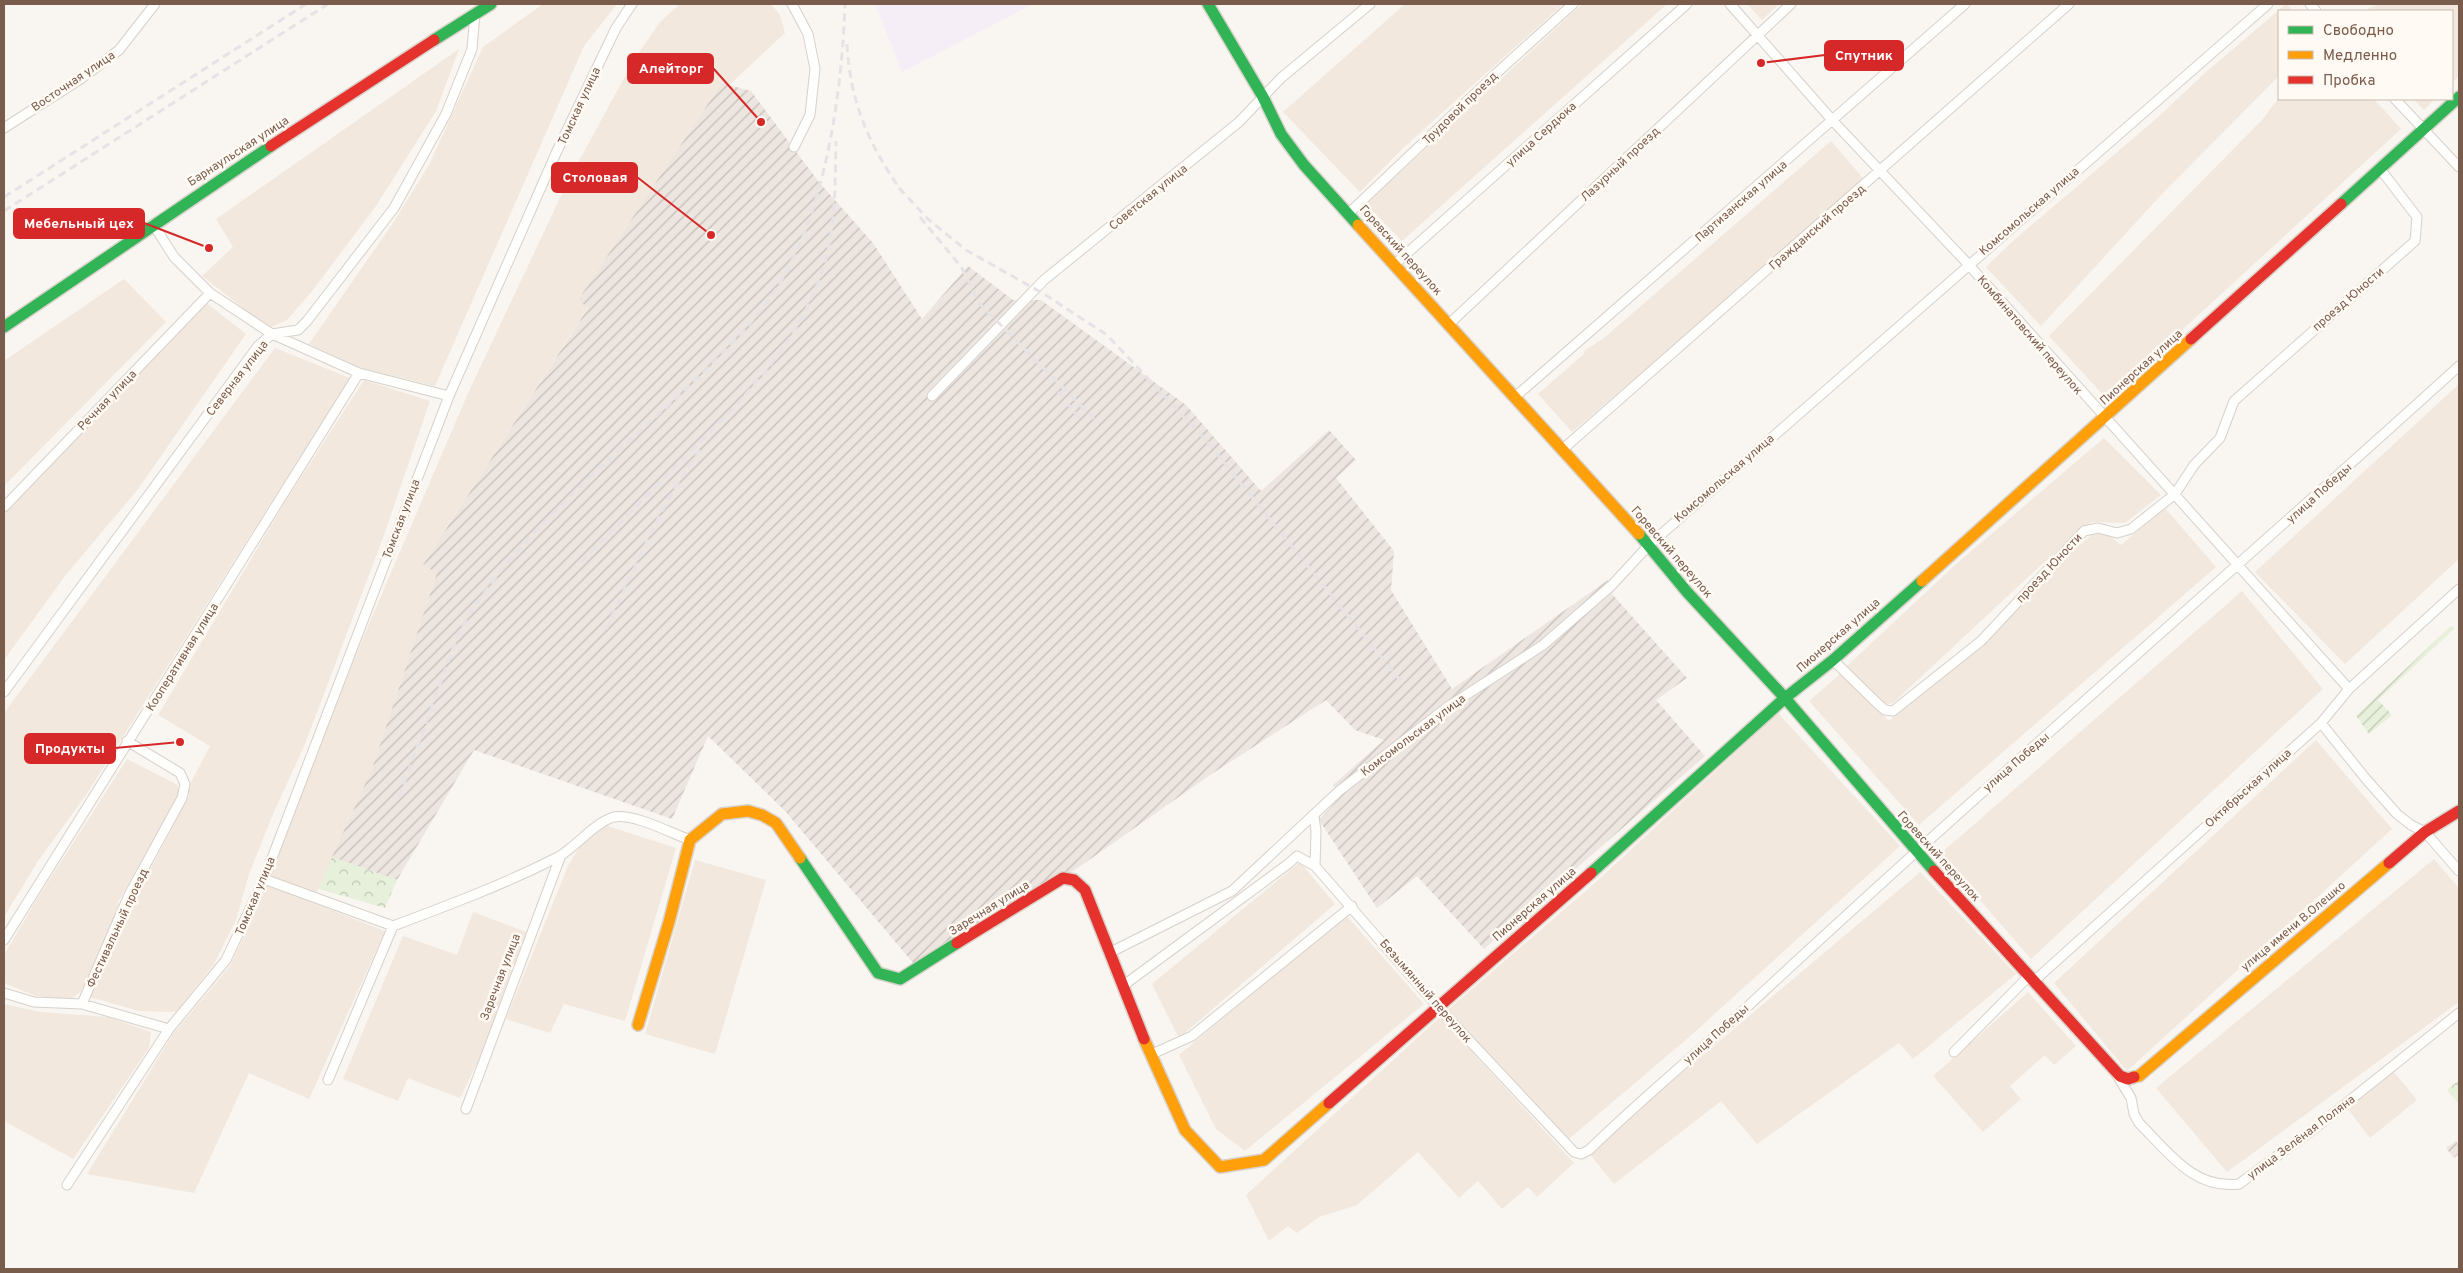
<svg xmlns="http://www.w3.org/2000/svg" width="2463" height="1273" font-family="Overpass,sans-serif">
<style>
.residential{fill:#f2e8de}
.industrial{fill:url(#industrial-furrows)}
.education{fill:#f6eef6}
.park{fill:url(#park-crowns)}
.garden{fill:url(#garden-furrows)}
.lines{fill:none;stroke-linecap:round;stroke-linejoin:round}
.street-casing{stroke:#d7d1cb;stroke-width:11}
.fast-casing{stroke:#d9d2cb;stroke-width:14}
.slow-casing{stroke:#d9d2cb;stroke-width:14}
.jam-casing{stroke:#d9d2cb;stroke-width:14}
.street{stroke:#fefefd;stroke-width:9}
.fast{stroke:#30b455;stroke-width:11}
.slow{stroke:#ff9f0a;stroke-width:11}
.jam{stroke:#e5322d;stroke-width:11}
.rail{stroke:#e6e3e7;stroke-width:3;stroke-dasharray:8 5;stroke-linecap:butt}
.labels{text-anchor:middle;stroke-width:5;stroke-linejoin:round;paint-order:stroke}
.street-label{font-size:12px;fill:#7a5c4d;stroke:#fffaf3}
.leader{fill:none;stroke:#d62828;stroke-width:2}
.callout-dot{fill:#d62828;stroke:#fffaf3;stroke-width:2}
.callout{fill:#d62828;stroke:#d62828;stroke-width:2}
.callout-label{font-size:14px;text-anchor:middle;font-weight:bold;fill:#fff}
</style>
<defs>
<pattern id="industrial-furrows" width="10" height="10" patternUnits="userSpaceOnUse" patternTransform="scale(1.25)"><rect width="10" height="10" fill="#ede5e0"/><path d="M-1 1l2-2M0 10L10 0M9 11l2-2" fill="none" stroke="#c5bdb8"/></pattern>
<pattern id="park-crowns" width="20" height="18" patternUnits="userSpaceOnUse" patternTransform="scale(1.25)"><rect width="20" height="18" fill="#e7f0db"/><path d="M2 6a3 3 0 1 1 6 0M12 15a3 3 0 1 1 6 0" fill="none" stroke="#c0c6b4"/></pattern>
<pattern id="garden-furrows" width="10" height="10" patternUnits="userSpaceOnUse" patternTransform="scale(1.25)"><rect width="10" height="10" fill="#e7f0db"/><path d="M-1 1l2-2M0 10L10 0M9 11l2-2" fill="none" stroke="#c0c6b4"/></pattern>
</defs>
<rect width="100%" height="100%" fill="#f9f5f0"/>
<path class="residential" d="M543,4H617L584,46L435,386L360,368L309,344L393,223L429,165L483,47Z
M680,4H771L780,15L785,33L729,85L723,81L578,300L588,307L423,565L437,573L372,769L317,893L269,877L342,687L469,391L568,181L634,60L660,22Z
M1405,4H1563L1401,150L1360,192L1283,112Z
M1582,4H1667L1402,241L1366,204Z
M1747,4H1779L1762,20Z
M2286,4L2293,11H2279V76L2277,78L2160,196L2041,326L1986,267L2013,241L2156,119L2206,72Z
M2378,4H2459V76L2452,83V11H2364Z
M459,49L436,111L376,206L313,290L287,320L269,328L202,276L233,247L216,219Z
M2279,98L2374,99L2401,129L2157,353L2105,397L2049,336L2261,121Z
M2413,99H2435L2424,110Z
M1831,141L1863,178L1762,270L1572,432L1538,394L1585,353L1584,351L1604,338Z
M124,279L166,322L4,486V361Z
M204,301L246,334L138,489L65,576L4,660V511Z
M275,348L350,378L86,795L38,861L4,917V713Z
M364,380L430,401L384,535L305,744L273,814L249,874L236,920L214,964L176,1012L139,1011L90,997L124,919L189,796L188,788L210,746L158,715L285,502Z
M2459,384V559L2345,664L2255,572Z
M2104,438L2161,495L2125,523L2091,522L2040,566L1893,703L1886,704L1874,696L1847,666L1955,565Z
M2165,508L2216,567L1919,825L1809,701L1840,674L1889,721L2064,558L2094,533L2107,534L2121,545Z
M2242,591L2323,689L2031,959L1940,854Z
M1778,713L1900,846L1688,1038L1563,1144L1443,1014L1595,883Z
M2316,740L2392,829L2127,1071L2054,983Z
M127,759L178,785V797L118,902V910L83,990L71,999L36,996L4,983V955L37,899Z
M595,822L676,848L625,1021L564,1004L550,1033L506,1019L568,866Z
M2434,859L2459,888V1002L2227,1172L2156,1088Z
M695,860L766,880L715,1054L645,1034Z
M1300,862L1335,904L1179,1038L1152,984Z
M1920,872L2016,974L1913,1059L1899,1043L1757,1144L1721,1101L1614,1184L1588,1152Z
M268,885L385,931L309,1099L249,1073L194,1193L87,1174L173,1034L230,966Z
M473,912L526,932L481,1055L460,1098L408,1078L398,1101L343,1079L403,936L457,955Z
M1346,915L1424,1004L1245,1151L1216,1129L1179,1055Z
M2028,992L2076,1046L2054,1065L2045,1055L2010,1086L2021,1099L1983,1132L1933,1076Z
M4,1004L40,1012L108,1017L151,1032L149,1048L73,1159L4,1121Z
M1440,1017L1574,1163L1537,1197L1528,1187L1502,1209L1478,1181L1459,1198L1418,1152L1357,1205L1319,1217L1297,1233L1288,1226L1269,1241L1246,1195Z
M2393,1071L2417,1100L2370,1138L2347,1108Z"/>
<path class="industrial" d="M723,81L729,85L751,91L818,181L873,243L922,319L968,266L1013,300H1041L1186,405L1261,491L1329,430L1356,460L1336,478L1394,551L1391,590L1452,689L1608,580L1615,589L1612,594L1687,678L1656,700L1705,756L1484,949L1417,876L1377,908L1319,820L1342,795L1333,785L1384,740L1355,730L1326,700L1210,775L1082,865L919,970L785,811L708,736L672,819L474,750L397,880L332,857L372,769L437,573L423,565L588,308L578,300Z
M2456,1141L2459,1145V1154L2454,1158L2446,1148Z"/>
<path class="education" d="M875,4H1033L902,72Z"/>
<path class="park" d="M332,857L397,880L385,908L319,889Z
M2459,1080V1104L2447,1090Z"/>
<path class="garden" d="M2451,626L2455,628L2378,700L2392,715L2369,734L2356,716Z"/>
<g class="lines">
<g class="street-casing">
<path id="street" d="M792,4L808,34L815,69L810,115L794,147
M1730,4L1833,121L1968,264L2349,689
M2310,4L2316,11
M2395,99L2459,167
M4,128L82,78L119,50L155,4
M1349,213L1501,69L1573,4
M153,224L174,257L210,293L272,334L359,373L449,396
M1395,264L1687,4
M1449,324L1791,4
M932,396L1044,280L1239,122L1281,78L1370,4
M1515,397L1965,4
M1563,449L2069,4
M4,507L210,293
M1833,660L1878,704L1885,710L1893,711L1981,641L2084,531L2098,528L2117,533L2131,529L2175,494L2194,465L2220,438L2234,401L2415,241L2417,217L2381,170
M4,692L258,346L272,334L298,330L307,321L394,208L446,114L472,49L475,13
M2321,723L2366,779L2397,814L2411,825L2425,832L2459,871
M1314,816L1316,831L1315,866L1437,1006L1574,1152L1581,1154L1589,1150C1639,1101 1694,1056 1746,1008C1980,790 2222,581 2459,366
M264,879L393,926C449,905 505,884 558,857C576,847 595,822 614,817C633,813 671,833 690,840
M4,940L359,373
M1109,953L1232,891L1339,791L1446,708L1543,645L1612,585L1649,545L2268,4
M2033,982L2321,723L2349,689L2459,589
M1124,985L1288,864L1297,856L1315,866
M4,993L34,1002L82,1004L169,1029
M82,1004L129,895L182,798L185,784L180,773L127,741
M1954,1052L2028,977
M1150,1055L1192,1036L1352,906
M2115,1072L2131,1098L2134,1114L2139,1123C2168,1152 2194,1190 2239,1184L2314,1129L2459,1013
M328,1080L393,926
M466,1109L561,855
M67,1185L169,1029L226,960L264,879L449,396L557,151L616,28L632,4"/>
</g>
<g class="fast-casing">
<path id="fast" d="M1208,4L1263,97L1281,134L1304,165L1358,225
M434,40L491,4
M2341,204L2459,97
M4,327L271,146
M1639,534L1687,592L1785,698L1934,871
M800,858L878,973L900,979L957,943
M1591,873L1785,698L1833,660L1922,581"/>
</g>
<g class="slow-casing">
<path id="slow" d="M1358,225L1639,534
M1922,581L2191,339
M638,1025L669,922L690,840L722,814L748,811L762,815L776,823L800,858
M1144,1039L1185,1130L1220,1167L1264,1160L1329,1103
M2134,1077L2139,1076L2389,863"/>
</g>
<g class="jam-casing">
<path id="jam" d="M271,146L434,40
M2191,339L2341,204
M2389,863L2425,832L2459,811
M1934,871L2120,1076L2128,1079L2134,1077
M957,943L1063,878L1074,880L1085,890L1144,1039
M1329,1103L1591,873"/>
</g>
<use href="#street" class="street"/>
<use href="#fast" class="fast"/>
<use href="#slow" class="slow"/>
<use href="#jam" class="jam"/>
<path class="rail" d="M847,44C850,102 869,146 903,193
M899,188L929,220L966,250L1044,294L1107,335L1205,439L1404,685
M4,197L306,4
M4,211L328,4
M920,217L962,268L979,303L1097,422
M1058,392L1081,420
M581,562C617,526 652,490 688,454C745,397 802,341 825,262C836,223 835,181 836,141
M606,629C635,569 660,504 700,450
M399,797L459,632C511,541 600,469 675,399C708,369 747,331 772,295C825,219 842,94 845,4"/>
</g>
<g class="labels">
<g class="street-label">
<text transform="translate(73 81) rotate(-34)" y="4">Восточная улица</text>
<text transform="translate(579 106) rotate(-65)" y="4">Томская улица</text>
<text transform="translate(1460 108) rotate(-44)" y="4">Трудовой проезд</text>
<text transform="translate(1541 134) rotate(-42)" y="4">улица Сердюка</text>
<text transform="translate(238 151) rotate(-33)" y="4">Барнаульская улица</text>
<text transform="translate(1620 164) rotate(-43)" y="4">Лазурный проезд</text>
<text transform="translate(1148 197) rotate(-39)" y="4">Советская улица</text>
<text transform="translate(1741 201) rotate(-41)" y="4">Партизанская улица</text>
<text transform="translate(2029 211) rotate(-41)" y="4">Комсомольская улица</text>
<text transform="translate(1817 227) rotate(-41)" y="4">Гражданский проезд</text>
<text transform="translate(1401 250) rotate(48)" y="4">Горевский переулок</text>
<text transform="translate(2348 299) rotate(-41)" y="4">проезд Юности</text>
<text transform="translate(2030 335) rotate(49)" y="4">Комбинатовский переулок</text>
<text transform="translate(2141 367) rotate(-42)" y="4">Пионерская улица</text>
<text transform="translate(237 378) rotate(-52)" y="4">Северная улица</text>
<text transform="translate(107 400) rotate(-46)" y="4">Речная улица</text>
<text transform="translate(1724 478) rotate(-41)" y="4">Комсомольская улица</text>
<text transform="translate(2319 493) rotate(-42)" y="4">улица Победы</text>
<text transform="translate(401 519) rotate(-69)" y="4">Томская улица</text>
<text transform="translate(1672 552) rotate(49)" y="4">Горевский переулок</text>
<text transform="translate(2049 568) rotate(-47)" y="4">проезд Юности</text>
<text transform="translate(1838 635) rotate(-41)" y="4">Пионерская улица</text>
<text transform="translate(182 657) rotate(-58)" y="4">Кооперативная улица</text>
<text transform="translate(1413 735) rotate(-37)" y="4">Комсомольская улица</text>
<text transform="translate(2016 762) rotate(-41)" y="4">улица Победы</text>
<text transform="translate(2248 788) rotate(-42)" y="4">Октябрьская улица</text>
<text transform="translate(1939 856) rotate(48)" y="4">Горевский переулок</text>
<text transform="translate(255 896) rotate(-67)" y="4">Томская улица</text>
<text transform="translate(1534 904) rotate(-41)" y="4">Пионерская улица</text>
<text transform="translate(989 908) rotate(-32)" y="4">Заречная улица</text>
<text transform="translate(2293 926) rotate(-40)" y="4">улица имени В.Олешко</text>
<text transform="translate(117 928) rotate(-65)" y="4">Фестивальный проезд</text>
<text transform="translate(500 977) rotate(-69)" y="4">Заречная улица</text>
<text transform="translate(1426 991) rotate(49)" y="4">Безымянный переулок</text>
<text transform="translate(1716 1034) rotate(-42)" y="4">улица Победы</text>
<text transform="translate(2301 1137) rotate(-37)" y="4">улица Зелёная Поляна</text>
</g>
</g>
<path class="leader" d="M1761 63L1825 55M761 122L713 68M711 235L637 177M209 248L144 223M180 742L115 748"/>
<g class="callout-dot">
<circle cx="1761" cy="63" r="5"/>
<circle cx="761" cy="122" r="5"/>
<circle cx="711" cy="235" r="5"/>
<circle cx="209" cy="248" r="5"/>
<circle cx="180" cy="742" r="5"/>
</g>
<g class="callout">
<rect x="1825" y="41" width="78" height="29" rx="5"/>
<rect x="628" y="54" width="85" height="29" rx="5"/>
<rect x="552" y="163" width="85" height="29" rx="5"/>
<rect x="14" y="209" width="130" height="29" rx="5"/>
<rect x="25" y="734" width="90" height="29" rx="5"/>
</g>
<g class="callout-label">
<text x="1864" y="60">Спутник</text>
<text x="671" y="73">Алейторг</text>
<text x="595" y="182">Столовая</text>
<text x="79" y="228">Мебельный цех</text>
<text x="70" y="753">Продукты</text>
</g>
<rect width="2463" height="1273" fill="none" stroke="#7a5c4d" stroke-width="10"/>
<rect x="2278" y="10" width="175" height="90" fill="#fffaf3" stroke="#cabbb1"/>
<rect x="2288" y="26" width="25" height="8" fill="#30b455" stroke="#cabbb1"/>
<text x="2323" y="35" font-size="15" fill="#7a5c4d">Свободно</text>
<rect x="2288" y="51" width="25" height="8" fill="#ff9f0a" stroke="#cabbb1"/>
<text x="2323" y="60" font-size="15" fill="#7a5c4d">Медленно</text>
<rect x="2288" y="76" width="25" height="8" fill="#e5322d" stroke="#cabbb1"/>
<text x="2323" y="85" font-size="15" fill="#7a5c4d">Пробка</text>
</svg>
